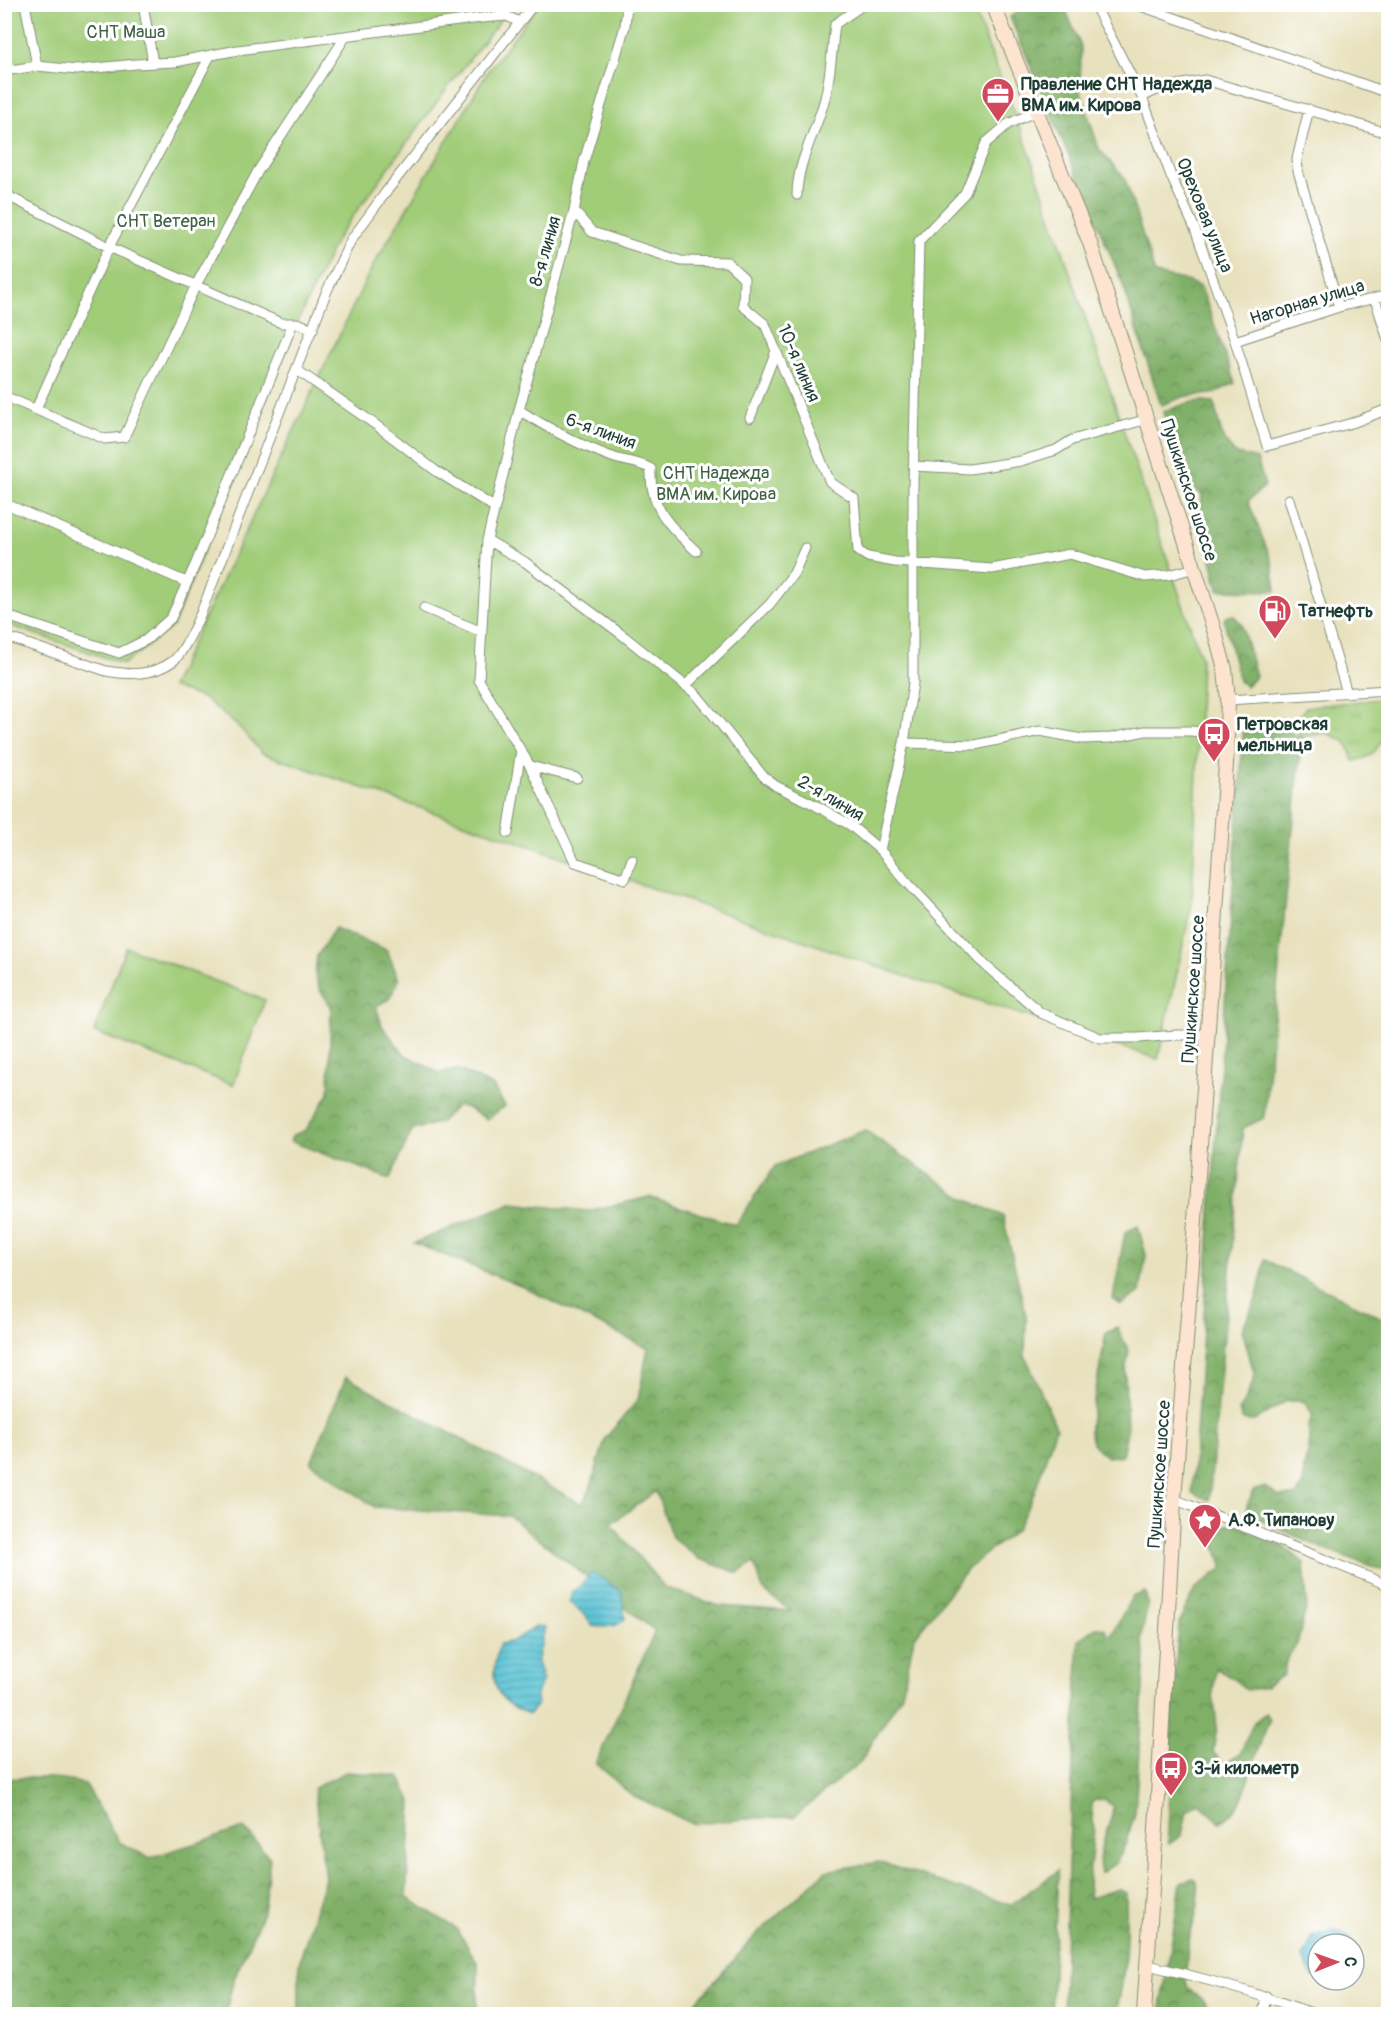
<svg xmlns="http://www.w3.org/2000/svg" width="1393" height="2019" font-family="Pangolin,sans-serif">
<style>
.grass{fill:url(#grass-tufts);stroke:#608456;stroke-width:1.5}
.forest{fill:url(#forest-crowns);stroke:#50764e;stroke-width:1.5;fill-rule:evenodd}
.garden{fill:#a1cc78;stroke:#608456;stroke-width:1.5}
.water{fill:url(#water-rules);stroke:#3c8084;stroke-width:1.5}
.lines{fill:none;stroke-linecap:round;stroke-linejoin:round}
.minor-casing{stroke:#848f78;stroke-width:11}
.secondary-casing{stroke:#848f78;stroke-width:16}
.minor{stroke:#fff;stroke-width:9}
.secondary{stroke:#fde4d0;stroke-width:14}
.labels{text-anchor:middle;stroke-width:6;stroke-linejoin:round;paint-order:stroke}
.park-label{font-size:18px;fill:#406145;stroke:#fff}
.poi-label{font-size:18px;font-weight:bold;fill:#1f3d34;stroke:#fff;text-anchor:start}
.street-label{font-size:18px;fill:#1f3d34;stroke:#fff}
</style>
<defs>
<pattern id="grass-tufts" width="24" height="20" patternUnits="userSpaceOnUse" patternTransform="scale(1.5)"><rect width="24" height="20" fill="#a1cc78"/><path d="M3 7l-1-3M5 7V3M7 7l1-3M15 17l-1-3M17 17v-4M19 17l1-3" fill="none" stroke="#83a763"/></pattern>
<pattern id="forest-crowns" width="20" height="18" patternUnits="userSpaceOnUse" patternTransform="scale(1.5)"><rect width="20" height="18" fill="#80b068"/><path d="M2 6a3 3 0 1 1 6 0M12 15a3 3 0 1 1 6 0" fill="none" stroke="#689056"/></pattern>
<pattern id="water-rules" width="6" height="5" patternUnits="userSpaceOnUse" patternTransform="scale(1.5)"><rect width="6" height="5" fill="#58c2d4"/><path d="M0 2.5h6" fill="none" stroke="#489fad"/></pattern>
</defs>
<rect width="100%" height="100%" fill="#fff"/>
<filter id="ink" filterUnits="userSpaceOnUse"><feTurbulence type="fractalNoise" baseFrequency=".0167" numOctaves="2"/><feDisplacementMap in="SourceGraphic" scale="12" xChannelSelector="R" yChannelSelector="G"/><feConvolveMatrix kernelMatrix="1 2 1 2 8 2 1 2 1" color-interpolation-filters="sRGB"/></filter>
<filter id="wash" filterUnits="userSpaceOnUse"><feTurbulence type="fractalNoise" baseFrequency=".008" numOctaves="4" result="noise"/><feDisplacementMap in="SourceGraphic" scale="24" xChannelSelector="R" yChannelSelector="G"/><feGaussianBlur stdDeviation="1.35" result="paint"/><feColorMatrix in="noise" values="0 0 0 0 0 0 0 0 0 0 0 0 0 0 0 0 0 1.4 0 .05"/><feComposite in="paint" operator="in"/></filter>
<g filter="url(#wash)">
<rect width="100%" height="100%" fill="#e8e1bd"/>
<path class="grass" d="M1388,698V735C1374,746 1378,757 1354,761L1346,742L1327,733L1302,737L1294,724L1306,707Z"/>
<path class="forest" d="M1028,5L1064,6L1081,47L1080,90L1099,149L1125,179L1155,274L1184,280L1201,287L1235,383L1212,394L1186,396L1161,405L1122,282L1010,17Z
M1201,401L1214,402L1222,436L1234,453L1257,459L1265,486L1248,501L1272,562L1276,591L1218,590L1201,514L1202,494L1182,481L1163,412L1188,403Z
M1233,615L1241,623L1256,676L1246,686L1239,681L1224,620L1226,617Z
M1266,723L1302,737L1264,1118L1243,1128L1209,1500L1192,1493L1244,724Z
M335,928L387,950L399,980L389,999L376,1006L382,1026L404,1054L439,1073L459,1070L493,1086L505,1106L487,1119L467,1108L457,1105L441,1122L412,1130L390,1179L290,1141L293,1135L306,1130L329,1093L331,1006L320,990L315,975L317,956Z
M865,1130L965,1199L1003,1216L1026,1316L1025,1355L1056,1427L1035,1491L1017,1529L967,1569L914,1638L902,1694L861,1761L794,1817L758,1818L693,1824L630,1794L596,1763L655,1631L509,1516L375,1507L311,1463L346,1377L582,1504L590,1489L606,1437L638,1400L648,1348L523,1287L414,1243L511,1203L588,1211L649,1197L736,1225L775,1166ZM656,1491L672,1537L699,1559L738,1573L754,1562L763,1590L791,1611L719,1606L664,1587L611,1524Z
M1138,1226L1146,1255L1140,1292L1121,1305L1113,1299L1125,1232Z
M1265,1260L1388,1321V1572L1322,1548L1246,1514L1247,1505L1254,1490L1266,1487L1278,1496H1296L1303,1484L1304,1467L1309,1450V1426L1312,1414L1304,1401H1286L1254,1421L1243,1420L1239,1410L1246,1399L1255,1376L1242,1330L1257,1297Z
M1117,1327L1129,1351L1125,1371L1127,1432L1122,1455L1107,1457C1092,1445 1089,1443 1090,1423L1106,1333Z
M1234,1523L1287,1549L1304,1563L1307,1604L1297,1644L1287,1658L1283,1675L1265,1687L1247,1690L1232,1678L1216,1668L1213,1693L1217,1727L1213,1752L1224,1764L1240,1754L1254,1722L1266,1713L1270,1719C1264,1734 1258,1748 1253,1763C1245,1786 1244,1811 1220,1822L1199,1803L1187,1811L1182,1835L1169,1844L1168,1836L1172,1712L1179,1623L1195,1589L1223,1568L1216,1547L1214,1529Z
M1145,1592L1148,1604L1141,1638L1145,1654L1135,1813L1125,1845L1116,1863L1101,1873C1094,1849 1111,1830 1113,1807L1104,1799L1095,1800L1091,1804L1094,1828L1088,1886L1090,1898L1118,1889L1126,1893C1127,1934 1126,1974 1116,2014H1063L1068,1867L1079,1640L1097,1627L1105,1629L1108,1636L1112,1634L1132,1597Z
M346,1772L399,1776L412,1803L406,1897L457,1929L478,1964L477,2014H303L299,2010V1963L325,1878L314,1788Z
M21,1778H52L85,1784L119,1842L149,1858L244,1828L270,1858L263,1912L234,1979L225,2014H5V1779Z
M879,1862L1010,1905L1058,1871L1051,2014H675L689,2010L755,1936L826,1871Z
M1191,1878L1196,1879C1203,1900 1194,1919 1189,1940C1186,1953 1187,1969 1186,1982L1188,1989L1203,1999L1211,2014H1160L1181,1883Z"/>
<path class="garden" d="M5,5H512L442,95L337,238L297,323L173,626L124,664L5,624Z
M538,5H972L1025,140L1201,658L1192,904L1158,1059L934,986L262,753L240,728L205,699L171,687L371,269L488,71Z
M126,947L265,1000L233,1085L94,1032Z"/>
<path class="water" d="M591,1573C608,1577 606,1586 622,1591C621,1602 625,1609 625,1619C616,1628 605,1628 592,1626C586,1613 579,1612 569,1602L573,1591L584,1583Z
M536,1627H545L537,1663L543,1680L536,1693L538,1703L529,1714C492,1701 488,1678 500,1644L513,1641Z
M1333,1930L1349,1936L1353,1944H1318V1979L1313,1978L1303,1958L1313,1936Z"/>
</g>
<g filter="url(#ink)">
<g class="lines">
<g class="minor-casing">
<path id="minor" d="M25,4L37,66
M143,4L153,63
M627,4L625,26L584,161L574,211L519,410L487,540L525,562L625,637L696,694L764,777L776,786L815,805L850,825L880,850L905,880L986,966L1041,1013L1100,1038H1138L1177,1035H1207
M1094,4L1142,97L1171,176L1195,229L1235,341L1267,446L1352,423L1388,409
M1135,4L1388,93
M4,71L37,66L77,70L136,64L175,62L238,50L481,18L507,16L519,22
M1142,97L1161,88L1205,80L1388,133
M1309,109L1297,159L1298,171L1339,307
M4,194L109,247L281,323H297L313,329
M797,195C797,162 817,130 825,98C831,74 832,48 835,24L864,4
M574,211L592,232L681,261L727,262L744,278L743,306L765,324L830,482L854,498L858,551L868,557L895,562L992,569L1070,554L1145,577L1169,575L1195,568
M1375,299L1388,340
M1235,341L1339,307L1388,295
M297,370L376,425L436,471L494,507
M4,396L105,439L124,437L196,285L258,171L346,36
M36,409L109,247L210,56
M519,410C549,429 581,446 615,458C628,462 639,462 651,469C649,507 670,527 696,551
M750,418L776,351
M913,466L970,469L1021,461L1056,450L1072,440L1148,419
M1289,499L1347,693
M4,503L186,582
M487,540L479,680L530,766L575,862L625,879L632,859
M424,608L482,632
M4,615L119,653L146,640L171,618L196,563L293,323
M4,636L106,671C129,675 153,676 173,661C183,654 196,624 201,613L326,293L351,240L386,192L534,4
M685,686L770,604L794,573L805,548
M1228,700L1388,690
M904,743L975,745L1040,731L1082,739L1111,738L1145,731H1191L1227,735
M530,766L577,778
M508,833L521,750
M880,850L904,743L913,683V486L919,241L965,193L986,143L1008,124L1035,112
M1174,1499L1388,1585
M1148,1965C1205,1978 1259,1994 1314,2014
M1263,2014L1266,1996"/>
</g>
<g class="secondary-casing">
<path id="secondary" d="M993,4L1090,243L1216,636L1225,669L1228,700L1226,764L1193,1249L1174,1499L1158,1797L1144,2014"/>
</g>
<use href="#minor" class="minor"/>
<use href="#secondary" class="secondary"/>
</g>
</g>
<defs>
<g id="office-pin" transform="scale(1.725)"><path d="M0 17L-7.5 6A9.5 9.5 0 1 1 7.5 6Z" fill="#d1495b" stroke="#fff"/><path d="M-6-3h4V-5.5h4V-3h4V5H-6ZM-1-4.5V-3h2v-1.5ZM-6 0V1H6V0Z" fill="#fff"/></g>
<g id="fuel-pin" transform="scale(1.725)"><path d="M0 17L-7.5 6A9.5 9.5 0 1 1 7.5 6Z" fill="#d1495b" stroke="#fff"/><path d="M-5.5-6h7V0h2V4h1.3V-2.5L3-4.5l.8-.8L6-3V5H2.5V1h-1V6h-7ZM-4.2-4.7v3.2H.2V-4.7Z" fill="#fff"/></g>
<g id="bus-pin" transform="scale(1.725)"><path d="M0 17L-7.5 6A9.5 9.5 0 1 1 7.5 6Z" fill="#d1495b" stroke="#fff"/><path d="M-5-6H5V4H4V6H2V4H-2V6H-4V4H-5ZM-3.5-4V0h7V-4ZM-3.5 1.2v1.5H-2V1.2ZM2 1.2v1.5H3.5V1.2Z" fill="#fff"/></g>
<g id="sight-pin" transform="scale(1.725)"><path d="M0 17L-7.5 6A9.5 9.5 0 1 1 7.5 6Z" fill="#d1495b" stroke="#fff"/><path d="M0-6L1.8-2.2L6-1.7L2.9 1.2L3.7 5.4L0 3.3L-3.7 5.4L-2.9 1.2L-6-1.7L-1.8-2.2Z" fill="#fff"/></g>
</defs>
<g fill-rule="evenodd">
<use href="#office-pin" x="998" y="94"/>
<use href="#fuel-pin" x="1275" y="611"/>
<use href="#bus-pin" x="1214" y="734"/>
<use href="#sight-pin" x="1205" y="1520"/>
<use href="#bus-pin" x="1171" y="1768"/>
</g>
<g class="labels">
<g class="park-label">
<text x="126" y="38">СНТ Маша</text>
<text x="166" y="227">СНТ Ветеран</text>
<text x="716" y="479">СНТ Надежда<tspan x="716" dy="21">ВМА им. Кирова</tspan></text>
</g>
<g class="poi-label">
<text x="1021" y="90">Правление СНТ Надежда<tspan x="1021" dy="21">ВМА им. Кирова</tspan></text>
<text x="1298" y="617">Татнефть</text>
<text x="1237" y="730">Петровская<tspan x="1237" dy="21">мельница</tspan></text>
<text x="1228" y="1526">А.Ф. Типанову</text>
<text x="1194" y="1774">3-й километр</text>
</g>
<g class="street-label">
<text transform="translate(1205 215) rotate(68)" y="6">Ореховая улица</text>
<text transform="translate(545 251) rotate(-74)" y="6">8-я линия</text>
<text transform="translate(1307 302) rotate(-17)" y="6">Нагорная улица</text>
<text transform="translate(799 363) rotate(67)" y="6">10-я линия</text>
<text transform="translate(601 431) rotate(20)" y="6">6-я линия</text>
<text transform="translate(1189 490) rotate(72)" y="6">Пушкинское шоссе</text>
<text transform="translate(831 798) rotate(30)" y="6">2-я линия</text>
<text transform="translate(1193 989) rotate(-86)" y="6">Пушкинское шоссе</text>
<text transform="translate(1159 1474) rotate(-86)" y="6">Пушкинское шоссе</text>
</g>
</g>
<rect width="1393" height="2019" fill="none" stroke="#fff" stroke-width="24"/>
<g transform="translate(1336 1962) rotate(89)"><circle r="28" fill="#ffffff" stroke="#a5b1ae" stroke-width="1.5"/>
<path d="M0-4.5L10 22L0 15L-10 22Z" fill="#d1495b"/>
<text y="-9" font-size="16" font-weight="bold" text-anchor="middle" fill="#1f3d34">С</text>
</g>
</svg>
